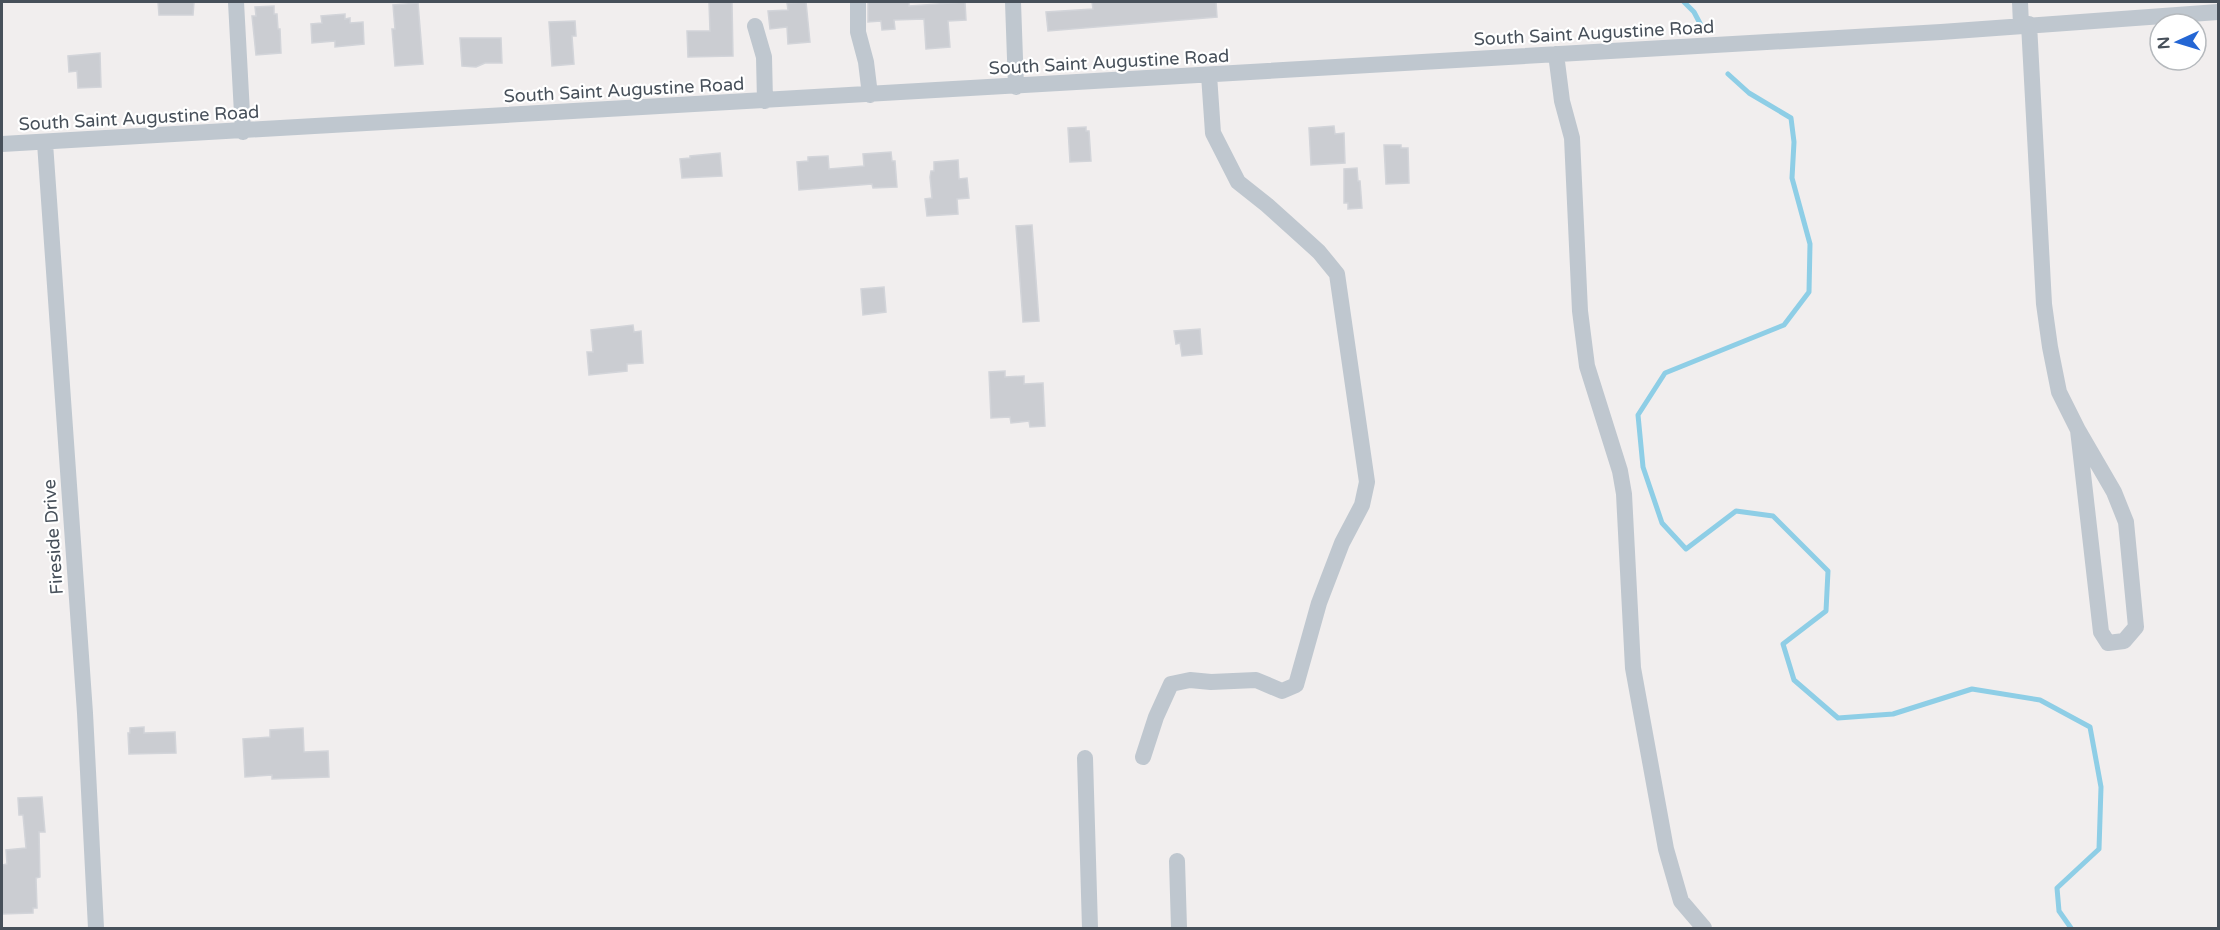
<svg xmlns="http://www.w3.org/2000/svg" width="2220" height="930" font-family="'Varela Round',sans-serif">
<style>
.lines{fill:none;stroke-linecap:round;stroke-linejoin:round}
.stream{stroke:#8ecee6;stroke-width:5}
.building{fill:#cbcdd2;stroke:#d2d4d9;stroke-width:1.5}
.minor{stroke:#bfc7cf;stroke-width:16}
.labels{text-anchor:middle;stroke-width:4.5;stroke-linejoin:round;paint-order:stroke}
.street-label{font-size:18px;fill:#47505a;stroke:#fff}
</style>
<rect width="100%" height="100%" fill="#f1eeee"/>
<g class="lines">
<path class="stream" d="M1684,2L1694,12L1704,31
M1728,74L1749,93L1791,118L1794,142L1792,178L1810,244L1809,292L1784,325L1665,373L1638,415L1643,467L1662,523L1686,549L1736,511L1773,516L1828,571L1826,611L1783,644L1794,680L1838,718L1893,714L1972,689L2040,700L2090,727L2101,787L2099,849L2057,888L2059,911L2071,928"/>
</g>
<path class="building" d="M158,2H194L193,15H159Z
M709,2H732L733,56L688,57L687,31H710Z
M806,2L810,42L788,44L787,27L770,29L768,11L788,10L787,3Z
M868,2H909V6L965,2L966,20L948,21L950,47L926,49L924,19L894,20L895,29L882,30L881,21L868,22Z
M1092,2H1216L1217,17L1048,31L1046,12L1093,9Z
M418,3L423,64L395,66L392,29H395L393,5Z
M274,6V14H277L278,29H280L281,53L256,55L252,16H256L255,7Z
M345,14V19L350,18V23L363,22L364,44L335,47V41L312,43L311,24L322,23L321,16Z
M575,21L576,36H572L574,64L552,66L549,22Z
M460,38H501L502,63H485L476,67L462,66Z
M100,53L101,87L78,88L77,71L69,72L68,56Z
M1334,126L1335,134L1344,133L1345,163L1311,165L1309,128Z
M1086,127V131H1089L1091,161L1070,162L1068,128Z
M1384,145H1401V148H1408L1409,183L1386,184Z
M891,152L892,161H895L897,187L873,188L872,184L799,190L797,162L808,161V157L828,156L829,169L864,166L863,154Z
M720,153L722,176L682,178L680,159L690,158V156Z
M958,160L959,179L967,178L969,198L957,199L958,214L927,216L925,199L932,198L930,177L931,171H934V162Z
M1357,168L1358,181H1360L1362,208L1348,209V203H1344V169Z
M1032,225L1039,321L1023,322L1016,226Z
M884,287L886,312L863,315L861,289Z
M633,325L634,332L641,331L643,363L627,364V371L589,375L587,352H593L591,330Z
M1200,329L1202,354L1182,356L1180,343L1176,344L1174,331Z
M1005,371V377L1024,376V384L1043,383L1045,426L1030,427L1029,421L1011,423L1010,417L991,418L989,372Z
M144,727V733L175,732L176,753L129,754L128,733H130V728Z
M303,728L304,752L328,751L329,777L272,779V775L245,777L243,739L270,737V730Z
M42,797L45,832H39L40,877L36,878L37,908H33V913L2,914V865L7,864L6,850L26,848L23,815H19L18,798Z"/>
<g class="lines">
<path class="minor" d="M236,2L243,132
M858,2V32L866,62L870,95
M1013,2L1016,87
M2020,2L2021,25
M2029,24L2044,304L2050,347L2059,392L2078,430L2114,492L2126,522L2136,627L2124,641L2108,643L2101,632L2078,430
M755,26L764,57L765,101
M1556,54L1562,101L1572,138L1580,311L1587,366L1620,471L1624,494L1633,668L1666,849L1681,901L1704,928
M45,143L85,713L96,928
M2,144L1941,32L2218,12
M1143,757L1156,717L1171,684L1190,680L1211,682L1256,680L1282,691L1296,685L1319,603L1342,543L1362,505L1367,482L1337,274L1319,252L1297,232L1267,205L1238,182L1213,133L1209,75
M1085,758L1090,928
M1177,861L1179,928"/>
</g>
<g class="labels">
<g class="street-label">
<text transform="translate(1594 33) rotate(-3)" y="6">South Saint Augustine Road</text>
<text transform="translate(1109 62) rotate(-3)" y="6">South Saint Augustine Road</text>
<text transform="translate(624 90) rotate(-3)" y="6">South Saint Augustine Road</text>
<text transform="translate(139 118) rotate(-3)" y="6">South Saint Augustine Road</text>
<text transform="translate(53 537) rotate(-94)" y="6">Fireside Drive</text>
</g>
</g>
<rect width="2220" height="930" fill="none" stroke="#47505a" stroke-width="6"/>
<g transform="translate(2178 42) rotate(266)"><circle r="28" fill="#ffffff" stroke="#b5b9bd" stroke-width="1.5"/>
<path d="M0-4.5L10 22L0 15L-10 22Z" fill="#2466d4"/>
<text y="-9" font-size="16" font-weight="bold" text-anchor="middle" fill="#47505a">N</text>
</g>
</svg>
